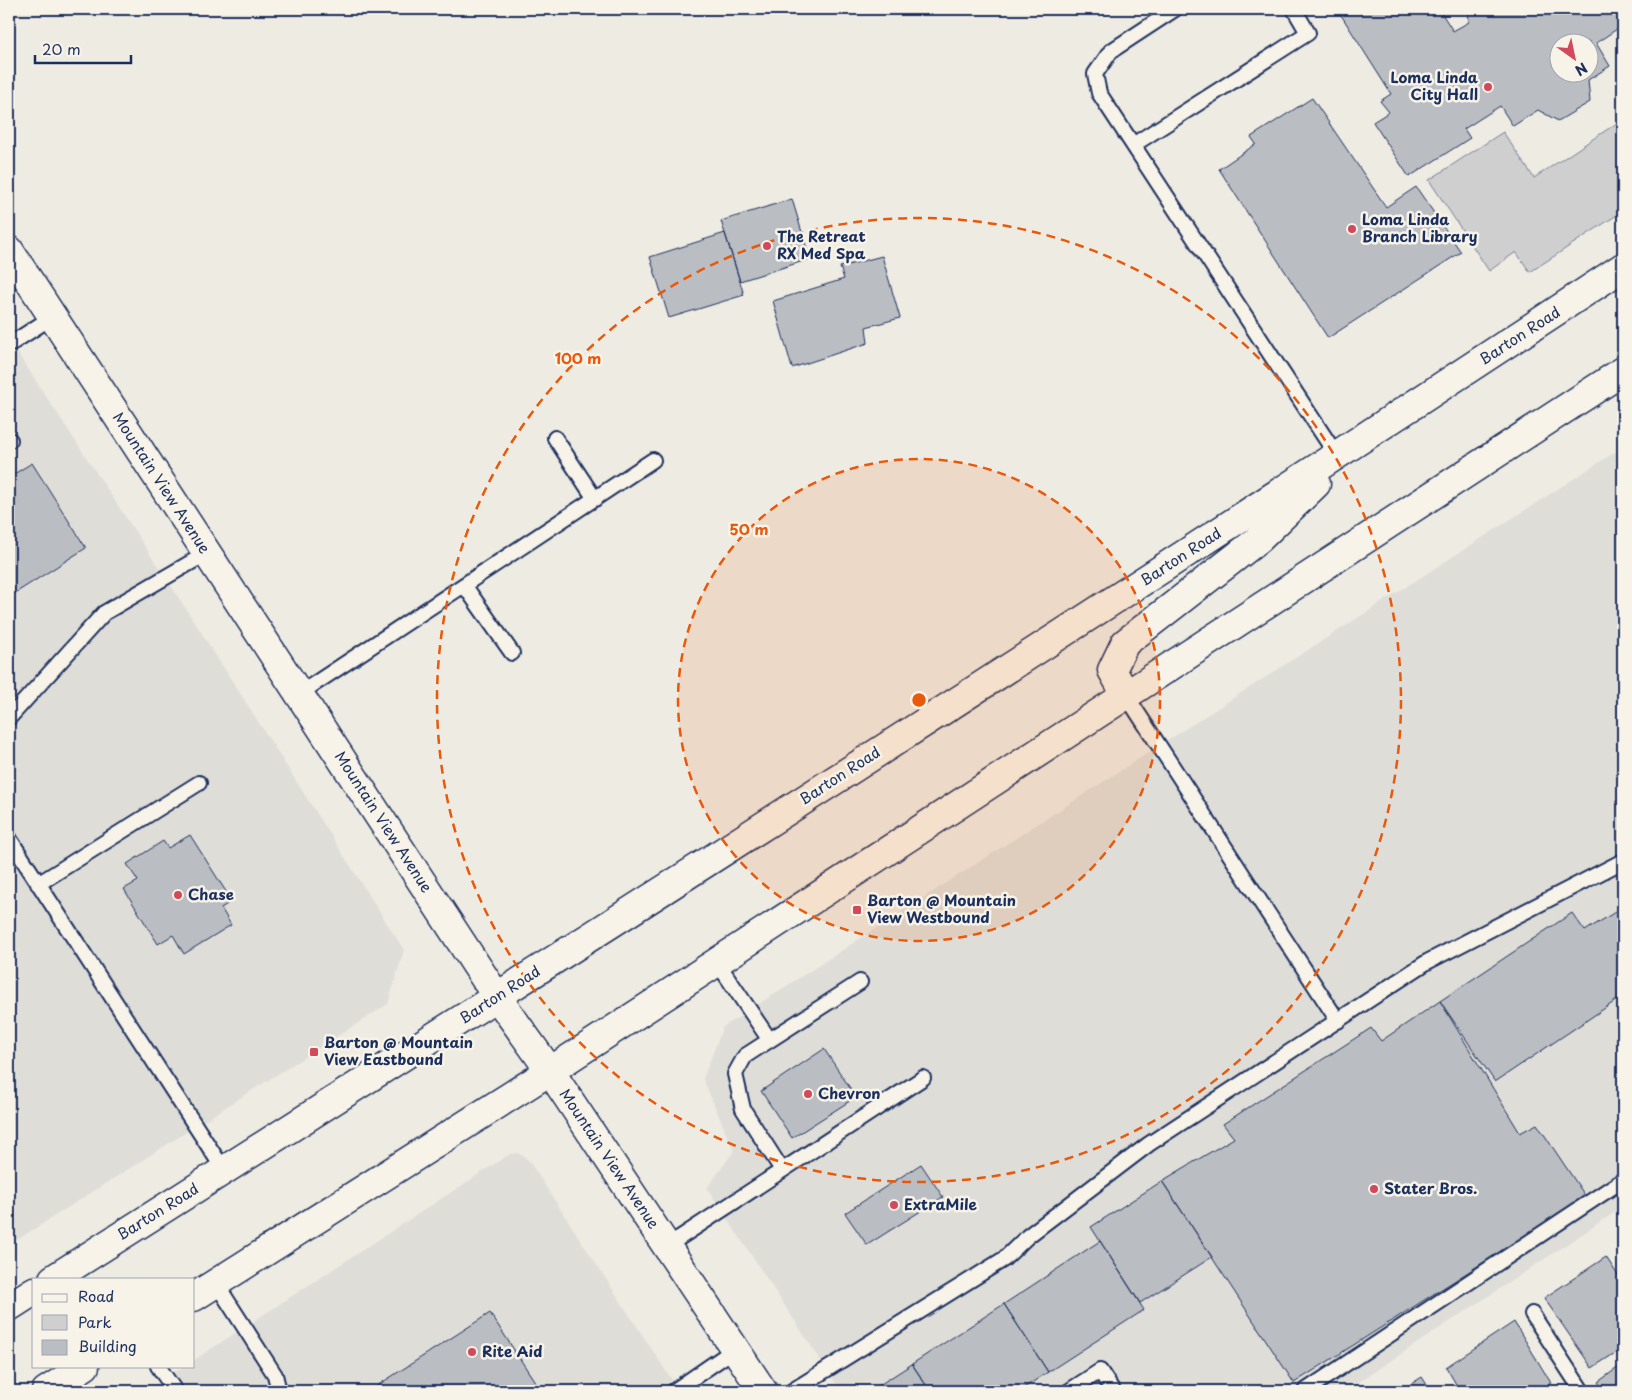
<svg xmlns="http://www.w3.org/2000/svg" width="1632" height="1400" font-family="'Playpen Sans',sans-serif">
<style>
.built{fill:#deddd8}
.green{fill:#cfcfcf;stroke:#757f96}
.building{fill:#babdc2;stroke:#1b2f5e;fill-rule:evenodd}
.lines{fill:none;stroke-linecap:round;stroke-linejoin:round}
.service-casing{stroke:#1b2f5e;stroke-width:18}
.tertiary-casing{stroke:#1b2f5e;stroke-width:31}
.secondary-casing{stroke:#1b2f5e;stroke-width:31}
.service{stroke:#f7f3e8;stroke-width:14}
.tertiary{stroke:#f7f3e8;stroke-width:28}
.secondary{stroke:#f7f3e8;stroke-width:28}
.ring{fill:none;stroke:#e8590c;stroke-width:2.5;stroke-dasharray:9 6}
.poi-dot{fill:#d1495b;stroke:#f7f3e8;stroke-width:2}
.labels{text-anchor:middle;stroke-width:5;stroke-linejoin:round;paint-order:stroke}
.poi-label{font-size:15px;font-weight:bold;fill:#1b2f5e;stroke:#f7f3e8;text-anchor:start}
.street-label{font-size:15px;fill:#1b2f5e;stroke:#f7f3e8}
.centre{fill:#e8590c;stroke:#f7f3e8;stroke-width:2.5}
.ring-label{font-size:15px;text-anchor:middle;font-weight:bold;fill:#e8590c;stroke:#f7f3e8;stroke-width:5;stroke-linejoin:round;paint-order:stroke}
</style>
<rect width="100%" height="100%" fill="#eeebe2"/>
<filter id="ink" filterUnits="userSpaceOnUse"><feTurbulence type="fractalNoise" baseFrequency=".02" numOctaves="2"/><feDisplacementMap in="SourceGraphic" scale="10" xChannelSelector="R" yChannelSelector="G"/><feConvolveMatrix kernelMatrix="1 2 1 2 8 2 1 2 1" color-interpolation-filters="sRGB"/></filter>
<g filter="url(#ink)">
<path class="built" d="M9,340L190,615L404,950L388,1004L9,1245Z
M1623,447V1207L1345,1391H841L707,1188L734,1151L703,1079L723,1027Z
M516,1153L524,1156L529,1161L679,1391H146L184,1366H194V1360L510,1154Z"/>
<path class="green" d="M1623,119V211L1530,272L1516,252L1489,271L1429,180L1503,132L1534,178Z"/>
<path class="building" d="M1351,9H1439L1453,31L1469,22L1468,9H1623V25L1596,43L1610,66L1588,80L1590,102L1558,121L1538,110L1513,126L1500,106L1464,129L1470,138L1409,177L1373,122L1389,112L1380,101L1391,94L1341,15ZM1560,42H1590V72H1560Z
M1312,98L1386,207L1416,187L1461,252L1328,338L1219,169L1256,144L1251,137Z
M792,199L810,259L740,281L721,221Z
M725,233L744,295L669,318L650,257Z
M882,256L900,318L866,327L868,343L792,368L773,301L844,279L840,267Z
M32,463L86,548L9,597V477Z
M190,835L232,901L221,908L231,925L184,954L173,935L158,944L124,889L138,881L127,864L163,841L168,848Z
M1623,907V996L1495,1082L1440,1001L1572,913L1585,931Z
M1440,1001L1520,1133L1537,1124L1586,1197L1294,1383L1162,1181L1234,1138L1223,1124L1371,1028L1381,1041Z
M824,1049L856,1097L792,1138L761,1091Z
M921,1164L943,1197L867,1245L845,1213Z
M1162,1181L1212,1257L1140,1303L1091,1227Z
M1100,1241L1144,1310L1048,1372L1004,1304Z
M1606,1257L1623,1283V1348L1592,1368L1544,1298Z
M1004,1304L1048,1372L1019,1391H930L912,1364Z
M490,1313L541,1391H369Z
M1514,1322L1551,1383L1538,1391H1460L1446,1367Z
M912,1364L930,1391H870Z
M1623,1364V1391H1604L1598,1382Z
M1422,1377L1431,1391H1400Z"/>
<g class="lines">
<g class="service-casing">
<path id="service" d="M1175,9L1111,51L1095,74L1099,93L1337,456
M1133,145L1308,33L1294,9
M9,345L52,317
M555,438L595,499
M9,440H10
M464,585L512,653
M299,694L653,460
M1126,695L1338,1021
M9,718L104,613L207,553
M9,838L224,1170
M38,884L199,783
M717,962L769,1039
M782,1170L743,1109L735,1074L745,1056L860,982
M667,1246L923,1078
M216,1283L275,1375L279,1391
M1532,1314L1582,1391
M158,1366L175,1391
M674,1391L735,1349
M792,1391L1004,1259L1028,1236L1149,1144L1427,962L1623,861
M1069,1391L1100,1371L1113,1391
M1305,1391L1623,1180"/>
</g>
<g class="tertiary-casing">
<path id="tertiary" d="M9,250L497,997L550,1071"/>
</g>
<g class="secondary-casing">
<path id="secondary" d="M1126,695L1112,670L1125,643L1259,539L1316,484
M550,1071L763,1391
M53,1279C579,945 1104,610 1623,267
M194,1297L550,1071L1623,371
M9,1307L34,1291
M46,1391L85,1366"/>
</g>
<use href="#service" class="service"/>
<use href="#tertiary" class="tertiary"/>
<use href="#secondary" class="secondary"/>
</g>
</g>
<circle cx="919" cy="700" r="241" fill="#e8590c" fill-opacity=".12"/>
<g class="ring">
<circle cx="919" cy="700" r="241"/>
<circle cx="919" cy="700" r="482"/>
</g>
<g class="poi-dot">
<circle cx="1488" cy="87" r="5"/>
<circle cx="1352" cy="229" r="5"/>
<circle cx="767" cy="246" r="5"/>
<circle cx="178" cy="895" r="5"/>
<rect x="852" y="905" width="10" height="10" rx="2.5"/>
<rect x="309" y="1047" width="10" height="10" rx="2.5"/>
<circle cx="808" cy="1094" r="5"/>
<circle cx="1374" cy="1189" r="5"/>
<circle cx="894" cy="1205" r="5"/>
<circle cx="472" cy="1352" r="5"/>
</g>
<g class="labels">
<g class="poi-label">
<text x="1478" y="83" text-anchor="end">Loma Linda<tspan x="1478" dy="17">City Hall</tspan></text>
<text x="1362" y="225">Loma Linda<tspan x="1362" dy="17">Branch Library</tspan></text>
<text x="777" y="242">The Retreat<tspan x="777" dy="17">RX Med Spa</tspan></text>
<text x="188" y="900">Chase</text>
<text x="867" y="906">Barton @ Mountain<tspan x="867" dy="17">View Westbound</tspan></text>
<text x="324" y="1048">Barton @ Mountain<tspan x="324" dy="17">View Eastbound</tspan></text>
<text x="818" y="1099">Chevron</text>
<text x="1384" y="1194">Stater Bros.</text>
<text x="904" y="1210">ExtraMile</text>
<text x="482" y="1357">Rite Aid</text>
</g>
<g class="street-label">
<text transform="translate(1520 336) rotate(-33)" y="5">Barton Road</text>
<text transform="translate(161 483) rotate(57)" y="5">Mountain View Avenue</text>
<text transform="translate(1181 557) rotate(-33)" y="5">Barton Road</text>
<text transform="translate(840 776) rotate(-33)" y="5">Barton Road</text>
<text transform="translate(383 822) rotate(57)" y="5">Mountain View Avenue</text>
<text transform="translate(500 995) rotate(-33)" y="5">Barton Road</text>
<text transform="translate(609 1159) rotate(56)" y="5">Mountain View Avenue</text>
<text transform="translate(158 1212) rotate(-32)" y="5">Barton Road</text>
</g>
</g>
<circle cx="919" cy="700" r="8" class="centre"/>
<g class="ring-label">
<text x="578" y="364">100 m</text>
<text x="749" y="535">50 m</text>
</g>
<rect width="1632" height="1400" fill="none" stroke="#f7f3e8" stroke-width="30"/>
<rect x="15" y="15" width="1602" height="1370" fill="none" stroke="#1b2f5e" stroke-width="2" filter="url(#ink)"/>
<rect x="32" y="1278" width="162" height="90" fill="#f7f3e8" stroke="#9fa5b1"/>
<rect x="42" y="1294" width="25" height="8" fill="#f7f3e8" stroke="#9fa5b1"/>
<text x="78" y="1302" font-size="15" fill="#1b2f5e">Road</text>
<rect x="42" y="1315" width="25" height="15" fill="#cfcfcf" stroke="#9fa5b1"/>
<text x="78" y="1328" font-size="15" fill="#1b2f5e">Park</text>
<rect x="42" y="1340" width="25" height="15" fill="#babdc2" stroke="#9fa5b1"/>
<text x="78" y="1352" font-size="15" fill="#1b2f5e">Building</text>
<g transform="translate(1574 58) rotate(147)"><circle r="24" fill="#f7f3e8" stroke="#9fa5b1"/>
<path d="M0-4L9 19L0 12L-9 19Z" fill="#d1495b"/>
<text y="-8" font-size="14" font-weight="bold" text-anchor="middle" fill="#1b2f5e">N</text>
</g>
<path d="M35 55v8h96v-8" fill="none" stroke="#1b2f5e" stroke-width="2.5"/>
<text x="42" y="55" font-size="15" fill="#1b2f5e" stroke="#f7f3e8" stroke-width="4" paint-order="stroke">20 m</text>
</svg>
